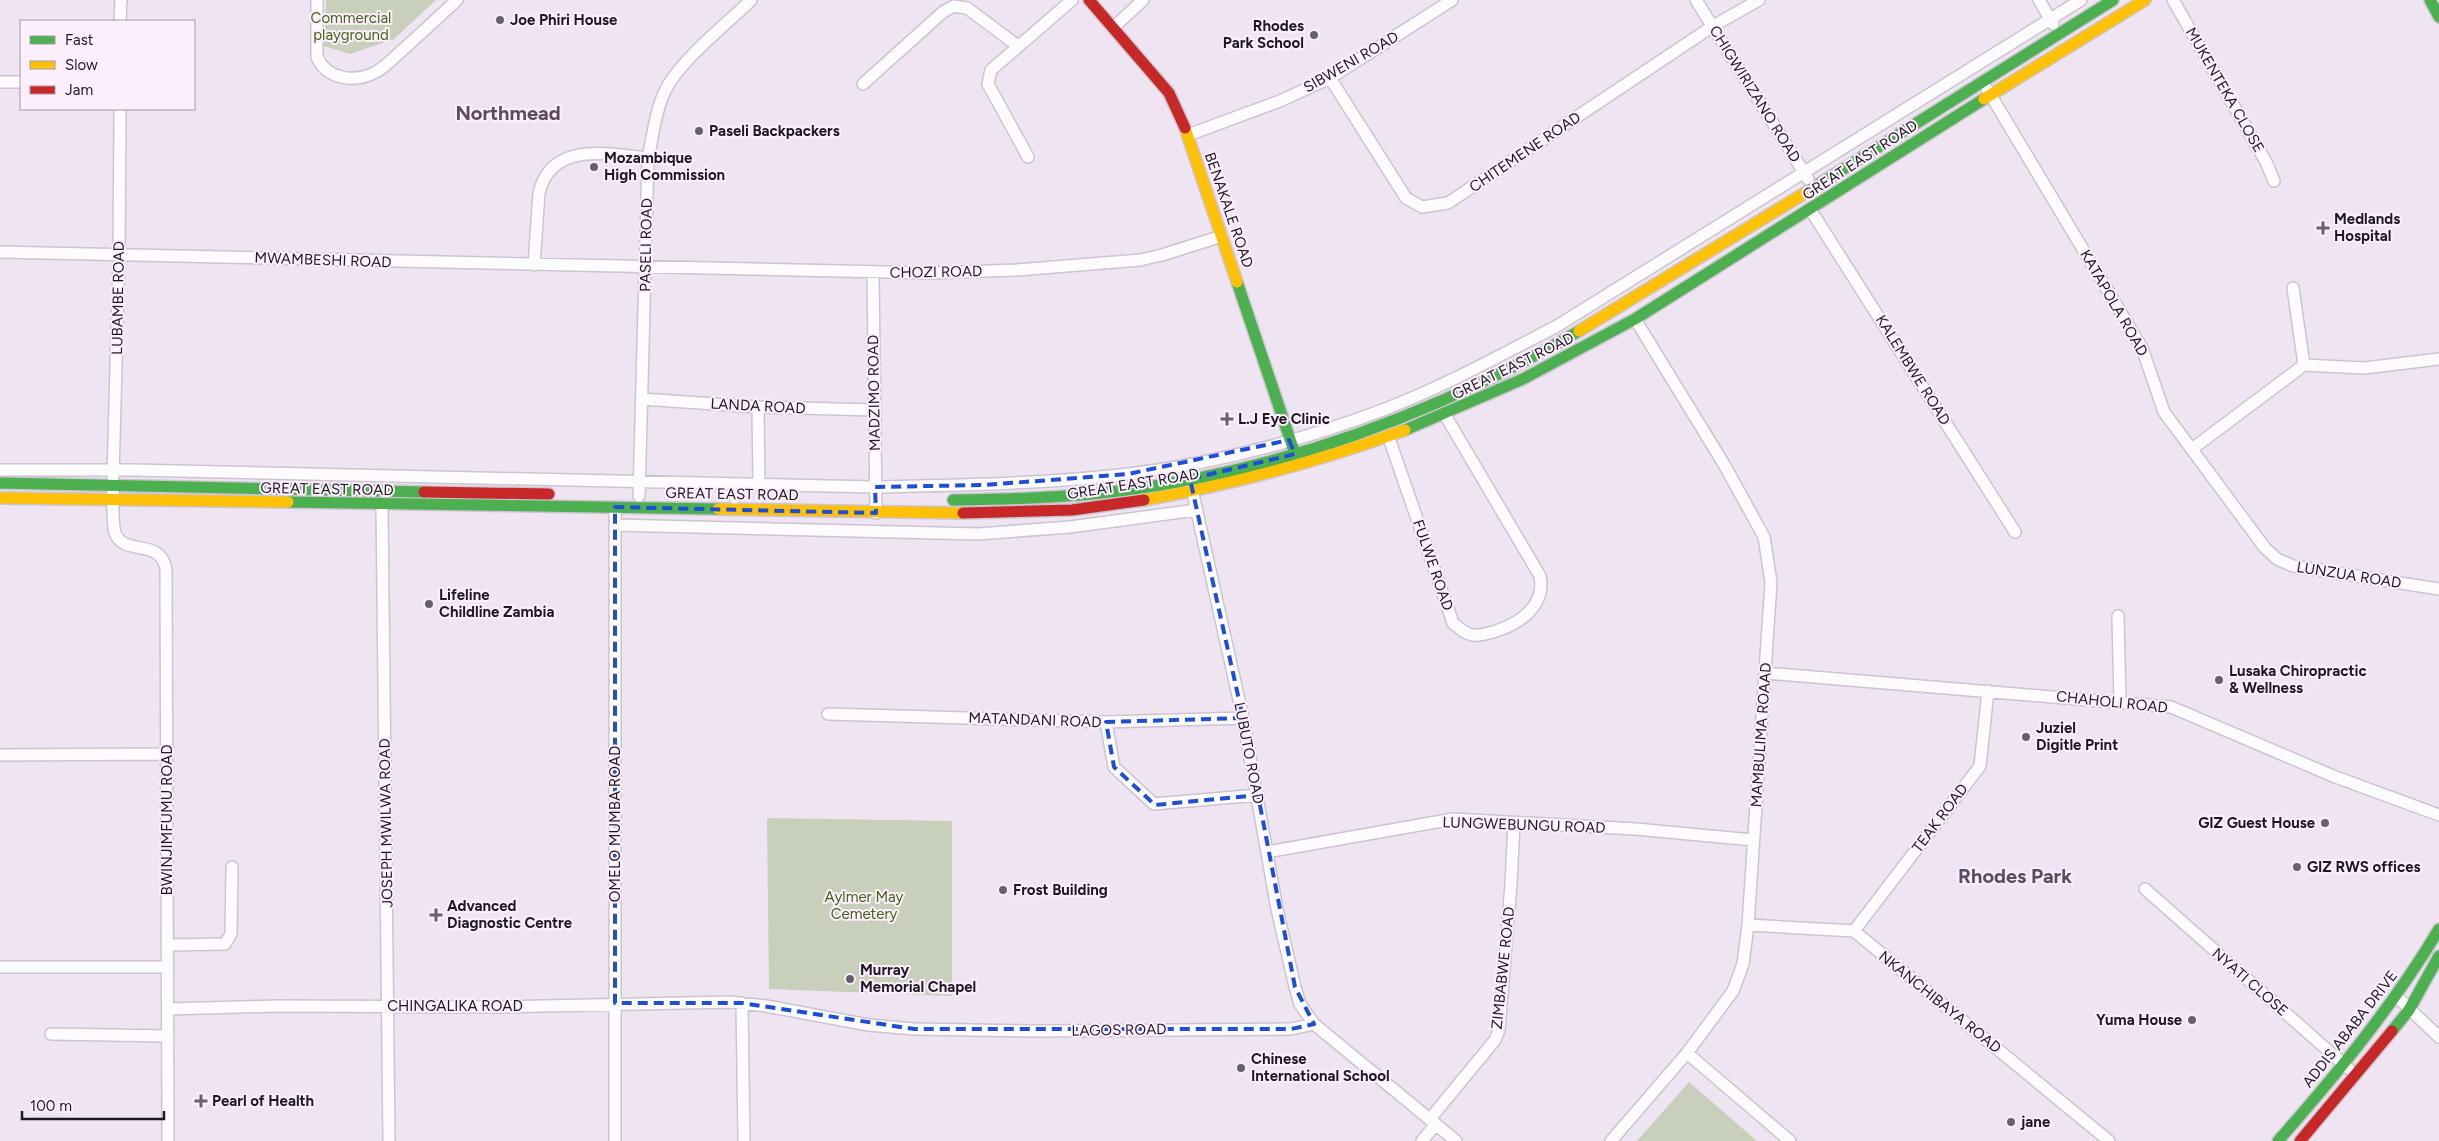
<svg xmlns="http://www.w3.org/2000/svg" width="2439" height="1141" font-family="Figtree,sans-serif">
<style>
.green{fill:#c8cfba}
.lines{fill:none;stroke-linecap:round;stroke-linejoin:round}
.street-casing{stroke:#ccc4ce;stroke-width:14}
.fast-casing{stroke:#ccc4ce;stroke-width:14}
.slow-casing{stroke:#ccc4ce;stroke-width:14}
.jam-casing{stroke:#ccc4ce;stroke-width:14}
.street{stroke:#fdfbfd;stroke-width:11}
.fast{stroke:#4caf50;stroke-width:11}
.slow{stroke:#ffc107;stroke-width:11}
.jam{stroke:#c62828;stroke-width:11}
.marked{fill:none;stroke:#1d4ed8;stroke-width:4;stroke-dasharray:10 6;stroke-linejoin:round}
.poi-dot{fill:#68606a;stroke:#fbeffe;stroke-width:2}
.labels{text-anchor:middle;stroke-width:4;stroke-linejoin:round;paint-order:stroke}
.park-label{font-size:15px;fill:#476210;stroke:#fbeffe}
.poi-label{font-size:15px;font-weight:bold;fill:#1f1821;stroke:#fbeffe;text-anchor:start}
.street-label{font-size:15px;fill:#1f1821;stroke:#fbeffe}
.district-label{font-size:20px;font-weight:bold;fill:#5c4b60;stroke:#fbeffe}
</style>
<rect width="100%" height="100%" fill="#efe5f2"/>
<path class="green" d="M326,0H436L394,39L350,54L324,46Z
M767,818L952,821V996L769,989Z
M1689,1082L1757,1141H1637Z"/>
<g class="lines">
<g class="street-casing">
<path id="street" d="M317,0V57C327,80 355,83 376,72C387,66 396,55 406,47C423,31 440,16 457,0
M1696,0L1808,179
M2039,0L2053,24
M2173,0L2266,162L2274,181
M120,21L121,0
M1114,27L1143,0
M1330,78L1406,198L1422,207L1448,203L1713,26L1759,0
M0,82H21
M863,84L943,12L954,6L967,8L1018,46
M1987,89L2142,348L2164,412L2265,548L2277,559L2293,566L2439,589
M1188,135L1280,101L1330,78L1452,0
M1028,157L988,84L991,70L1072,0
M1810,209L2015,532
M0,252L930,273L1017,270L1140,260L1162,255L1222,236
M534,265L539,193C551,141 608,154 648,158
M873,273L876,513
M2293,288L2304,365
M642,399L758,407L874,410
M758,407L759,484
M1389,438L1453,623C1459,628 1465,634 1473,635C1481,636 1489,633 1496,631C1521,623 1546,605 1540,576L1445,415
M2192,449L2304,365L2364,368L2439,359
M0,470H132L875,487C959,485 1044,484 1128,474C1212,464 1300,441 1380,411C1441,388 1499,356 1557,326L2081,0
M113,477L119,254L120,109
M1191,485L1243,718L1277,909L1295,987L1300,1004L1314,1024
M113,493C113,505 112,521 115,533C124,557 160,537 166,569L168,1141
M639,496L648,158C653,136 655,112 665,91C679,61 727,24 751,0
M735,498V484
M382,505L389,1141
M615,525L978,534L1070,527L1196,510
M2118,616L2120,702
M1766,673L2171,707L2333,776L2439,815
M828,714L1106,722L1243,718
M1106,722L1114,767L1154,804L1258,795
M0,755L167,754
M1267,852L1453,819L1636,829L1753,840
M2145,889L2349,1069
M1748,925L1854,931L2109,1141
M1854,931L1980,766L1988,691
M168,945L225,944L231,934L232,867
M0,967H168
M2397,997L2439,1037
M742,1003L744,1141
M168,1009L277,1006L498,1007L730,1002L766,1006L869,1025L914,1029L1038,1031L1291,1029L1314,1024L1456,1141
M51,1034L168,1036
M1687,1053L1790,1141
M1430,1119L1495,1040L1499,1030L1511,884L1514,823
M615,1141V507
M1422,1141L1436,1124
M1611,1141L1687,1053L1733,991L1743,964L1748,925L1771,582L1764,537L1725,466L1635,319"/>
</g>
<g class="fast-casing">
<path id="fast" d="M2430,0L2439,17
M1805,193L2113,0
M1237,282L1295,454
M1405,430L1523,379L1635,319L1984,99
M0,483L424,492
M953,500C1008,499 1064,498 1119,491C1281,471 1438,413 1579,331
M288,502L718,509
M2392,1031L2409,1010L2439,956
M2278,1141C2337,1074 2393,1006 2439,929"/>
</g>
<g class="slow-casing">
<path id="slow" d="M1984,99L2145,0
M1185,128L1237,282
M1579,331L1805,193
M0,498L288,502
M1144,500C1233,484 1320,461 1405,430
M718,509L963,513"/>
</g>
<g class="jam-casing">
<path id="jam" d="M1089,0L1169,93L1185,128
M424,492L549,494
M963,513L1072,510L1144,500
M2300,1141L2392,1031"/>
</g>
<use href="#street" class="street"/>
<use href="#fast" class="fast"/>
<use href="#slow" class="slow"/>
<use href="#jam" class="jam"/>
</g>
<path class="marked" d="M1289,440L1295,454L1190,479L1243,718L1106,722L1114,767L1155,805L1258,795L1295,987L1314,1024L1291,1029H914L742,1003H615V507L876,513L875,487L985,485L1128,474Z"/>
<g class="poi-dot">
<circle cx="500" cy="20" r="5"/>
<circle cx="1314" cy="35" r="5"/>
<circle cx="699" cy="131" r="5"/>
<circle cx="594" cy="167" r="5"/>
<path d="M2320.5 220.5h5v5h5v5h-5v5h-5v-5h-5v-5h5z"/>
<path d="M1224.5 411.5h5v5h5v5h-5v5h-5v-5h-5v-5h5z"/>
<circle cx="429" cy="604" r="5"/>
<circle cx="2219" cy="680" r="5"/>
<circle cx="2026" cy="737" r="5"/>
<circle cx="2325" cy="823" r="5"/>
<circle cx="2297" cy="867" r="5"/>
<circle cx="1003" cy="890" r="5"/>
<path d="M433.5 907.5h5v5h5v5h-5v5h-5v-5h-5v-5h5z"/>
<circle cx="850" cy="979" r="5"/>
<circle cx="2192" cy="1020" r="5"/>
<circle cx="1241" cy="1068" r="5"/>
<path d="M198.5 1093.5h5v5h5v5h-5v5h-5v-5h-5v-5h5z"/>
<circle cx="2011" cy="1122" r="5"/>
</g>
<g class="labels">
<g class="park-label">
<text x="351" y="23">Commercial<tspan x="351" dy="17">playground</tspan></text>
<text x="864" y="902">Aylmer May<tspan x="864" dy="17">Cemetery</tspan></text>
</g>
<g class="poi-label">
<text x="510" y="25">Joe Phiri House</text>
<text x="1304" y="31" text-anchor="end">Rhodes<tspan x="1304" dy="17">Park School</tspan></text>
<text x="709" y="136">Paseli Backpackers</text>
<text x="604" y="163">Mozambique<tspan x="604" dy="17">High Commission</tspan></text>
<text x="2334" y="224">Medlands<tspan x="2334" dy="17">Hospital</tspan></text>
<text x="1238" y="424">L.J Eye Clinic</text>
<text x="439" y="600">Lifeline<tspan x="439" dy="17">Childline Zambia</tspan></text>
<text x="2229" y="676">Lusaka Chiropractic<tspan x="2229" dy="17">&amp; Wellness</tspan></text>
<text x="2036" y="733">Juziel<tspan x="2036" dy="17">Digitle Print</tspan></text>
<text x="2315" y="828" text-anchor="end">GIZ Guest House</text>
<text x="2307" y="872">GIZ RWS offices</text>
<text x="1013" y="895">Frost Building</text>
<text x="447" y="911">Advanced<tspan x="447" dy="17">Diagnostic Centre</tspan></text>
<text x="860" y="975">Murray<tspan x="860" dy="17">Memorial Chapel</tspan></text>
<text x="2182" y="1025" text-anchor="end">Yuma House</text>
<text x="1251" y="1064">Chinese<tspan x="1251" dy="17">International School</tspan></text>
<text x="212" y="1106">Pearl of Health</text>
<text x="2021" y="1127">jane</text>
</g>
<g class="street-label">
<text transform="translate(1351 62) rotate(-30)" y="5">SIBWENI ROAD</text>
<text transform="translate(2225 90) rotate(60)" y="5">MUKENTEKA CLOSE</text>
<text transform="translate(1755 94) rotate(58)" y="5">CHIGWIRIZANO ROAD</text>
<text transform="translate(1525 152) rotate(-34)" y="5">CHITEMENE ROAD</text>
<text transform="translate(1860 160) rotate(-33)" y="5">GREAT EAST ROAD</text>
<text transform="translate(1229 210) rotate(71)" y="5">BENAKALE ROAD</text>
<text transform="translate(646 245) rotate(-89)" y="5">PASELI ROAD</text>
<text transform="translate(323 260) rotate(2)" y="5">MWAMBESHI ROAD</text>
<text transform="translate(936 272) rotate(-1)" y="5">CHOZI ROAD</text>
<text transform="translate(118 298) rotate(-89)" y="5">LUBAMBE ROAD</text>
<text transform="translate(2114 303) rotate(60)" y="5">KATAPOLA ROAD</text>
<text transform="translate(1513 366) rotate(-26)" y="5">GREAT EAST ROAD</text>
<text transform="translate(1913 370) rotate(58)" y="5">KALEMBWE ROAD</text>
<text transform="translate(874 393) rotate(-91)" y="5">MADZIMO ROAD</text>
<text transform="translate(758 406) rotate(3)" y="5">LANDA ROAD</text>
<text transform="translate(1133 484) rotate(-9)" y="5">GREAT EAST ROAD</text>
<text transform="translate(327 489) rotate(1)" y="5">GREAT EAST ROAD</text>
<text transform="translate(732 494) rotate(1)" y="5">GREAT EAST ROAD</text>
<text transform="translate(1433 565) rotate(71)" y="5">FULWE ROAD</text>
<text transform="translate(2349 575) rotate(9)" y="5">LUNZUA ROAD</text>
<text transform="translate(2112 702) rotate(6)" y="5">CHAHOLI ROAD</text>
<text transform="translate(1035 720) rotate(2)" y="5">MATANDANI ROAD</text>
<text transform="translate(1761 735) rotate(-86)" y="5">MAMBULIMA ROAAD</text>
<text transform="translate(1249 753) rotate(79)" y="5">LUBUTO ROAD</text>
<text transform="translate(1940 818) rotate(-53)" y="5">TEAK ROAD</text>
<text transform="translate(167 820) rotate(-90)" y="5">BWINJIMFUMU ROAD</text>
<text transform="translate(386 823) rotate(-91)" y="5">JOSEPH MWILWA ROAD</text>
<text transform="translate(615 824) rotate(-90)" y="5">OMELO MUMBA ROAD</text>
<text transform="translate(1524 825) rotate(2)" y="5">LUNGWEBUNGU ROAD</text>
<text transform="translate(1503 968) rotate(-84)" y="5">ZIMBABWE ROAD</text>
<text transform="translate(2250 982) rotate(41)" y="5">NYATI CLOSE</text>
<text transform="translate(1940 1002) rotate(39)" y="5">NKANCHIBAYA ROAD</text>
<text x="455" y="1011">CHINGALIKA ROAD</text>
<text transform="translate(2350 1029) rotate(-52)" y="5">ADDIS ABABA DRIVE</text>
<text transform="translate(1119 1030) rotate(-1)" y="5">LAGOS ROAD</text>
</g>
<g class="district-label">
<text x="508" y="120">Northmead</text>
<text x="2015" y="883">Rhodes Park</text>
</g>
</g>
<rect x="20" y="20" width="175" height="90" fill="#fbeffe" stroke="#a399a6"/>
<rect x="30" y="36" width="25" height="8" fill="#4caf50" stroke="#a399a6"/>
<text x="65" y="45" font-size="15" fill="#1f1821">Fast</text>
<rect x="30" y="61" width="25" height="8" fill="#ffc107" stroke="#a399a6"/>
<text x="65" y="70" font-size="15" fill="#1f1821">Slow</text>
<rect x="30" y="86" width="25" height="8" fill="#c62828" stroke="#a399a6"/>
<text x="65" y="95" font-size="15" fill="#1f1821">Jam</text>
<path d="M22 1111v8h142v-8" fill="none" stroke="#1f1821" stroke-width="2.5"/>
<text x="30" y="1111" font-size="15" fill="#1f1821" stroke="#fbeffe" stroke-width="4" paint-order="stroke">100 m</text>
</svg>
